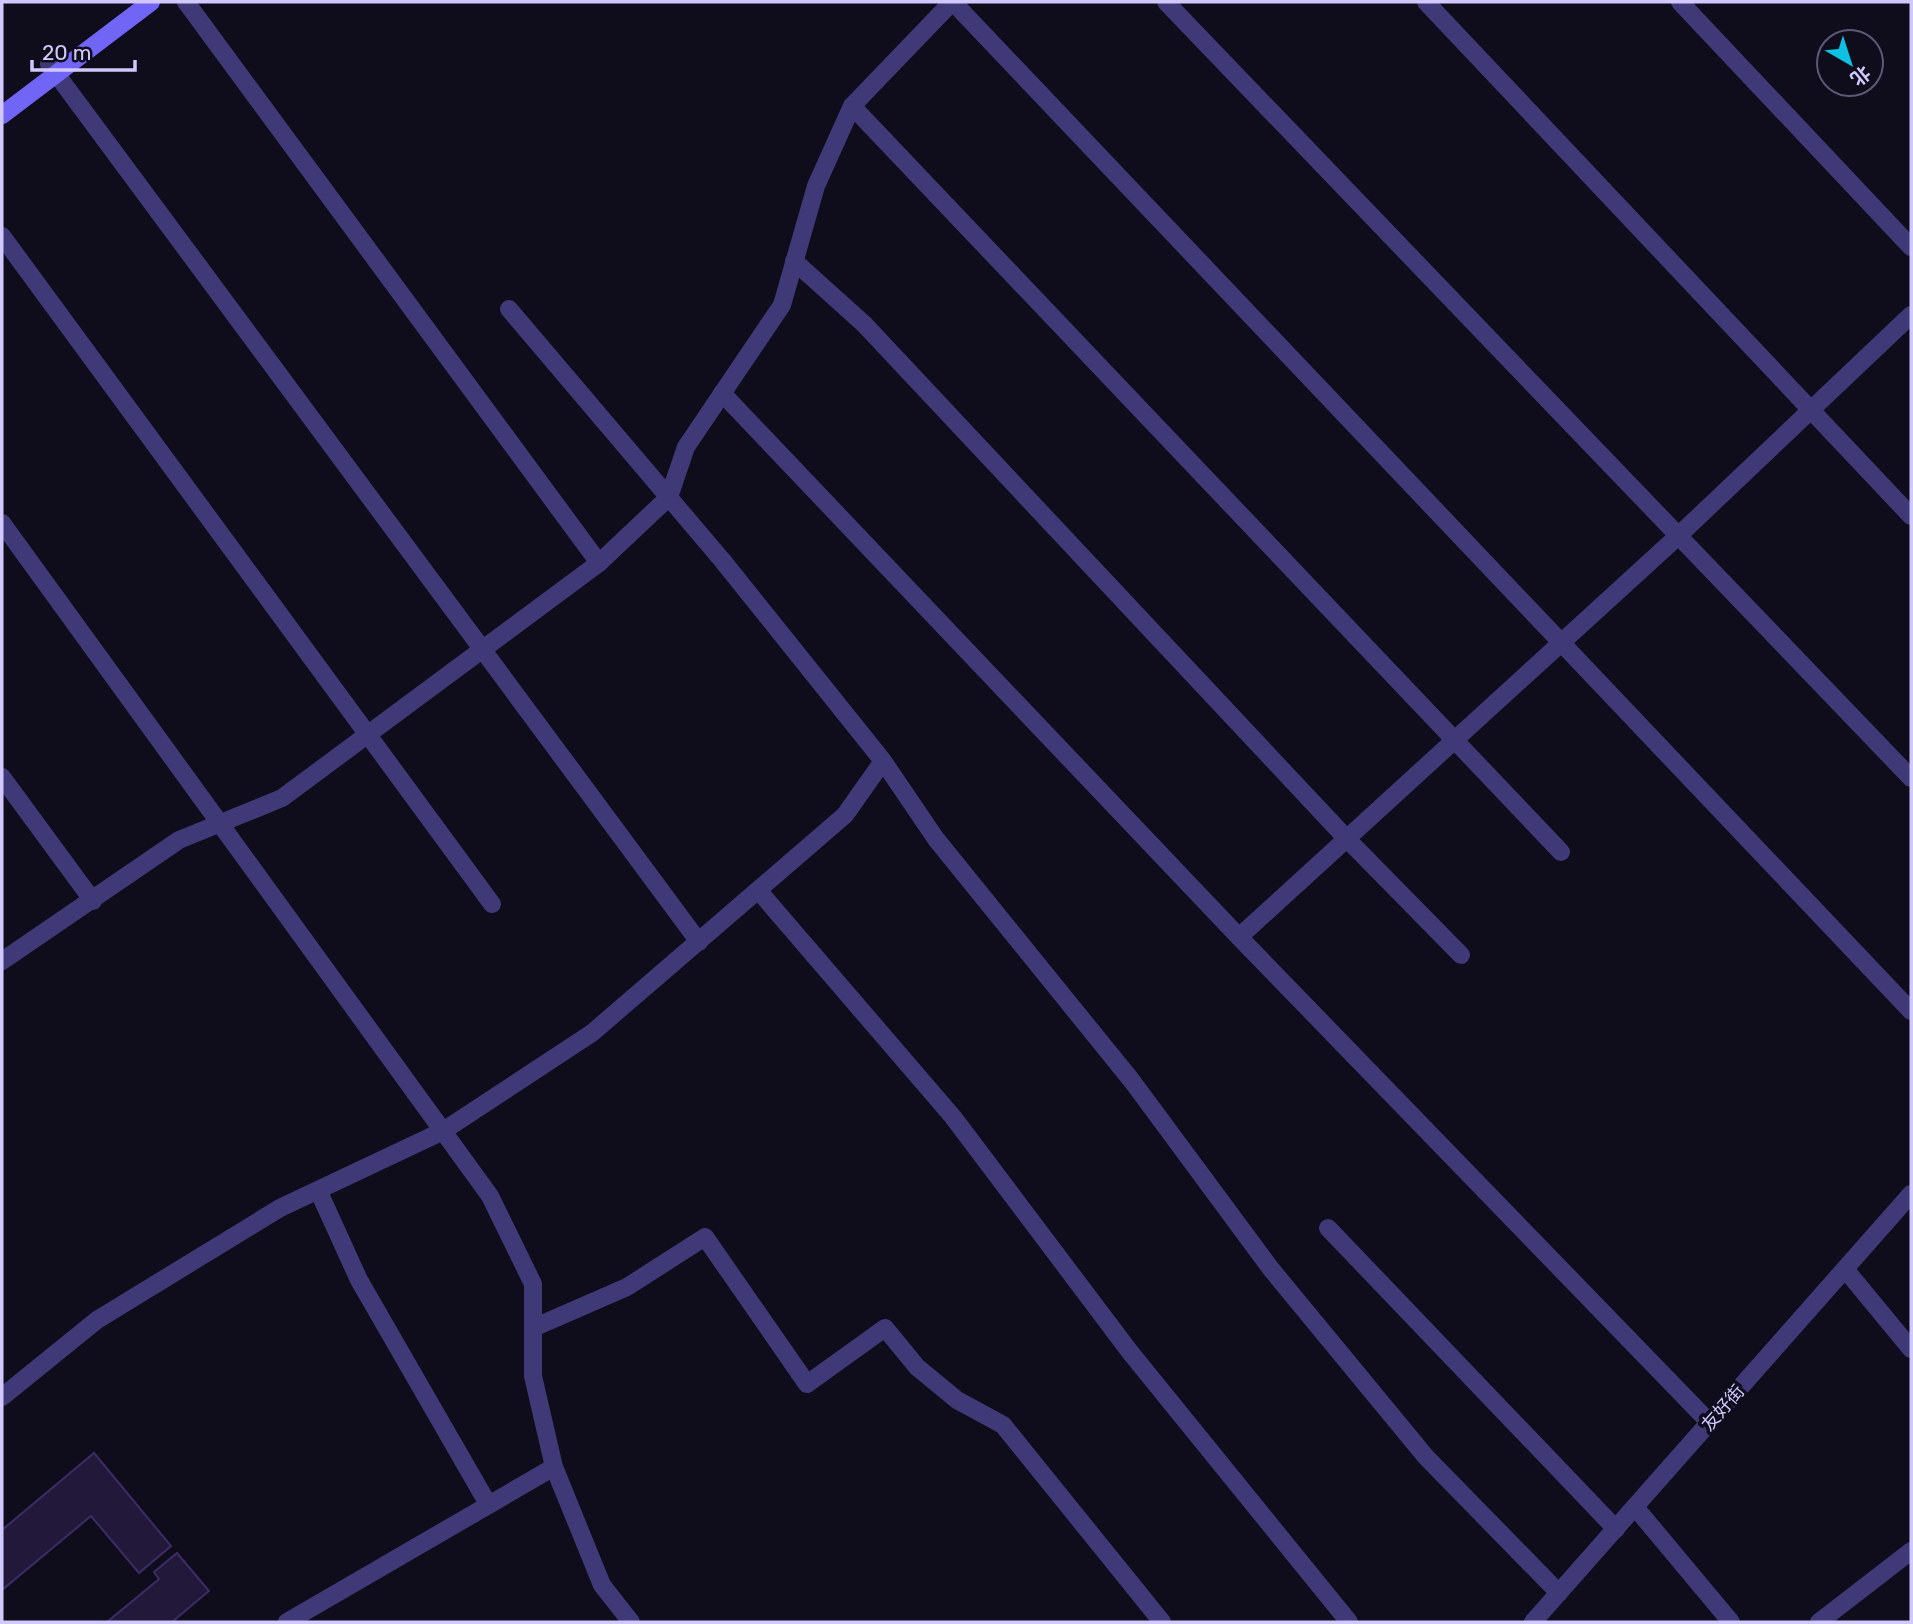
<svg xmlns="http://www.w3.org/2000/svg" width="1913" height="1624" font-family="Rubik,'Noto Sans SC',sans-serif">
<style>
.building{fill:#22193a;stroke:#3b2c65;stroke-width:2}
.lines{fill:none;stroke-linecap:round;stroke-linejoin:round}
.lane{stroke:#3f3977;stroke-width:18}
.street{stroke:#3f3977;stroke-width:18}
.secondary{stroke:#7165f6;stroke-width:18}
.labels{text-anchor:middle;stroke-width:7;stroke-linejoin:round;paint-order:stroke}
.street-label{font-size:18px;fill:#d1c9fc;stroke:#0f0c1b}
</style>
<rect width="100%" height="100%" fill="#0f0c1b"/>
<path class="building" d="M94,1453L171,1546L139,1573L91,1516L2,1590V1530Z
M177,1553L209,1591L172,1622H107L159,1579L154,1572Z"/>
<g class="lines">
<path class="lane" d="M186,2L599,563
M953,2L1911,1011
M1166,2L1911,778
M1426,2L1911,516
M1680,2L1911,247
M49,64L699,942
M852,106L1561,852
M2,236L492,904
M794,261L864,324L1347,839L1461,955
M509,309L722,560L883,761L936,839L1132,1081L1271,1269L1426,1457L1559,1593
M722,393L1239,937L1710,1423
M2,777L93,901
M758,890L953,1117L1130,1352L1349,1622
M1239,937L1677,537L1911,315
M318,1190L359,1280L488,1504
M1328,1228L1616,1529
M1845,1269L1911,1349
M533,1328L627,1287L705,1237L807,1384L885,1328L917,1367L957,1400L1003,1425L1162,1622
M2,1397L97,1320L280,1208L443,1131L592,1033L845,815L883,761
M1635,1507L1731,1622
M287,1622L554,1467
M1819,1622L1911,1551"/>
<path class="street" d="M2,523L490,1196L533,1284V1376L554,1467L602,1585L631,1622
M2,961L179,840L282,798L599,563L669,497L686,447L782,305L816,186L852,106L952,2
M1533,1622L1911,1194"/>
<path class="secondary" d="M2,115L151,2"/>
</g>
<g class="labels">
<g class="street-label">
<text transform="translate(1723 1408) rotate(-49)" y="6">友好街</text>
</g>
</g>
<rect width="1913" height="1624" fill="none" stroke="#d1c9fc" stroke-width="7"/>
<g transform="translate(1850 63) rotate(141)"><circle r="33" fill="#0f0c1b" stroke="#5d5875" stroke-width="2"/>
<path d="M0-5L12 26L0 18L-12 26Z" fill="#0dc1e3"/>
<text y="-10" font-size="19" font-weight="bold" text-anchor="middle" fill="#d1c9fc">北</text>
</g>
<path d="M32 60v10h103v-10" fill="none" stroke="#d1c9fc" stroke-width="3.5"/>
<text x="42" y="60" font-size="21" fill="#d1c9fc" stroke="#0f0c1b" stroke-width="5" paint-order="stroke">20 m</text>
</svg>
